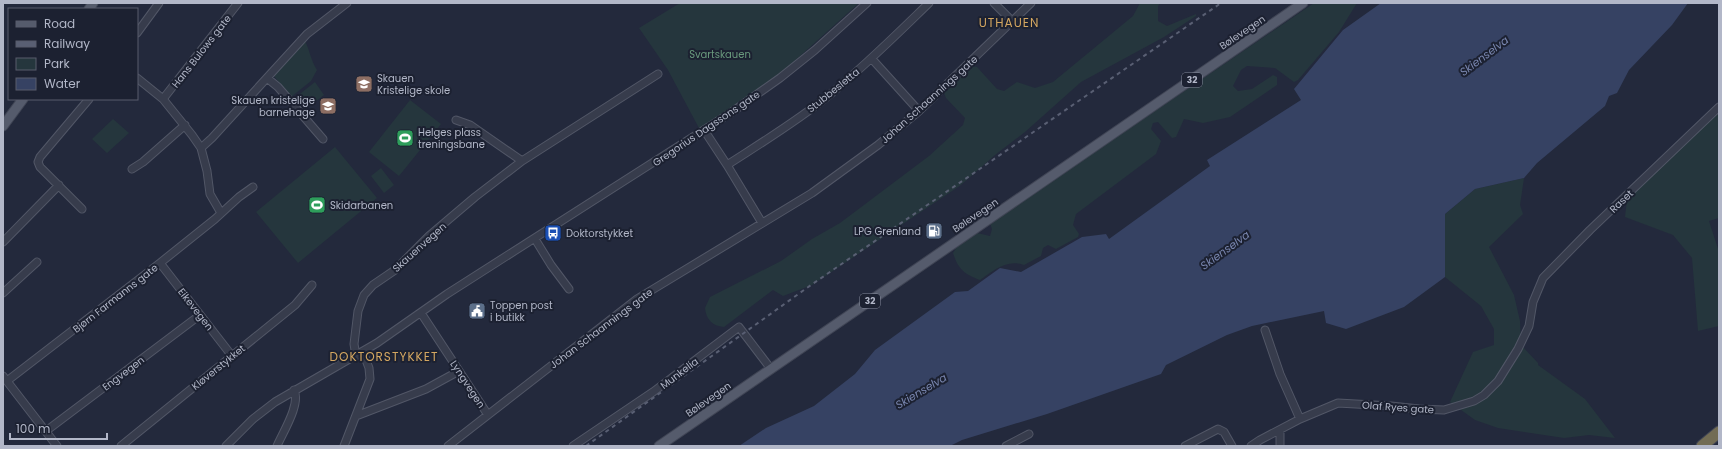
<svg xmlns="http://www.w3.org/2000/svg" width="1722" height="449" font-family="Poppins,sans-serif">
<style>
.green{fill:#25363d}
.water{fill:#364263}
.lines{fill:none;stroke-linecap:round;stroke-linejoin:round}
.minor-casing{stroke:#525767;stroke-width:9}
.major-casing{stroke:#404555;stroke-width:11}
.highway-casing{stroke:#3f4454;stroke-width:13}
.minor{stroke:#373c4c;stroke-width:7}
.major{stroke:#555b6c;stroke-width:9}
.highway{stroke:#726c54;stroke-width:11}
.rail{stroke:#595f73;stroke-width:2;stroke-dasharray:4 4;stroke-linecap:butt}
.labels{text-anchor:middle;stroke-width:4;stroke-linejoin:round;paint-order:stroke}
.shield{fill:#1c2131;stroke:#858a9b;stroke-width:1}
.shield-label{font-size:9px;font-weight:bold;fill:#b2b7c8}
.street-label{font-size:10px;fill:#b2b7c8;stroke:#1c2131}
.park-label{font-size:10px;fill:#69997d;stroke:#1c2131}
.poi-label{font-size:10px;fill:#b2b7c8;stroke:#1c2131;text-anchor:start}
.water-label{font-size:11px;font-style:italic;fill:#7a87b0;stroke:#1c2131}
.quarter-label{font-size:12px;letter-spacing:1px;fill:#d4a761;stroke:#1c2131}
</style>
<rect width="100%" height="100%" fill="#23293c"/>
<path class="green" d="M680,3H859L779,75L700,130L668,70L639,28Z
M1140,3H1160L1158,6V21L1167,26L1196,14V16L1164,37L1081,82L1025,132L995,155L961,185L812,285L783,296L773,290L724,327C712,326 706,319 705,308L710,297L781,261L812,239L840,223L929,156L963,125L965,118L946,98L944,93L972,66L977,67L997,89L1004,91L1017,82L1035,88L1053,82L1133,16Z
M1314,3H1357L1339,32L1298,80L1294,82L1275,68L1247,66L1241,70L1233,86L1238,91L1252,89L1273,75L1277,77V85L1230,117L1203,123L1184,119L1176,137L1172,138L1158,122L1153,123L1151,129L1161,141L1156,154L1076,214L1073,225L1079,234L1078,237L1056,249L1048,245L1043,248L1041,256L1024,265C1007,259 994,270 980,280C964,274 958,269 953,253L957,247L977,233L990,236L992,229L990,223Z
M305,41C310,51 311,61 317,70L311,81L291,97L274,76Z
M315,82L324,95L306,109L296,97Z
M410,100L441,124L399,176L369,152Z
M1719,104V218L1709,221L1719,252V326L1698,331L1692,258L1673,235L1625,217L1628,191Z
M113,119L129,133L107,153L92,139Z
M335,147L377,198L298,263L256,212Z
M381,168L394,185L384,193L371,176Z
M1524,178L1520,205L1523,214L1489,247L1514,295L1520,321L1521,345L1538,363V365L1585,399L1615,438L1589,435L1564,438L1498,428L1475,420L1450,402L1473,352L1494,345V329L1481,306L1445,277V214L1475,189Z"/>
<path class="water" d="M1381,3H1688L1672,25L1629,70L1617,93L1609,96L1605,106L1537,163L1524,178L1475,189L1445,214V277L1404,307L1346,329L1326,323L1324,311L1252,326L1227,335L1166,365L1161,374L1047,414L962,440L950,446H739L766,428L814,406L855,374L875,350L955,292L968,291L1000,268L1021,272L1082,237L1106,234L1109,239L1210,166L1207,160L1301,100L1294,89L1343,30Z"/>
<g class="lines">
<g class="minor-casing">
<path id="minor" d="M994,3L1012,21
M137,33L159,3
M872,59L919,111
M137,78L163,99L192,135L201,148L207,171L210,194L221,213
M267,78L278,87L323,139
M163,99L238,3
M456,120L470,125L522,161
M704,130L727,165L762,223
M201,148L212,138L307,34L347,3
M727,165C761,143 796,122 828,96C864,67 896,35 929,3
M132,169L143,162L185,125
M82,209L40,167L38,162L40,157L89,99
M535,239L551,265L569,289
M3,242L59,185
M160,263L232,356
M3,293L37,262
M421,313L488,415
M1265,330L1280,374L1300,419
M356,356L354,344L358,311L364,295L373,285L395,270L429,236L475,197L522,161L658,74
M3,376L57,446
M7,381L160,263L215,219L239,197L253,187
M356,416L426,389L459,371
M46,431L200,315
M121,446L295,305L312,285
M226,446L253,419L275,402L377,343L447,294L732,112L780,78L815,50L867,3
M277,446C283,432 301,404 294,390
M344,446L370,379L369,368L363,352
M448,446L637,299L812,193L878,145L919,111L1031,3
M573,446L653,392L739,327L771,369
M1006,446L1029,434
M1185,446L1218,429L1224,432L1232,446
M1251,446L1260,440L1300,419L1338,403L1391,406L1419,409L1444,410L1474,401L1484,395L1498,381L1518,349L1529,326L1533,302L1543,278L1590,230L1719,107
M1280,446V430"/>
</g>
<g class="major-casing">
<path id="major" d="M89,9L93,3
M3,126L23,99
M659,446L1303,3"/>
</g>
<g class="highway-casing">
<path id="highway" d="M1702,446L1719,432"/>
</g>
<use href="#minor" class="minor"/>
<use href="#major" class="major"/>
<use href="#highway" class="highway"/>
<path class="rail" d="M586,446L811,285L1221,3"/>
</g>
<defs>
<g id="school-square" transform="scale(0.9)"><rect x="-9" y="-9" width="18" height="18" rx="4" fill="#8d6e63" stroke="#1c2131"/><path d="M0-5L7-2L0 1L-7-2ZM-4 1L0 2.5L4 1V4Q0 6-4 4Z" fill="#fff"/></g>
<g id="stadium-square" transform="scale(0.9)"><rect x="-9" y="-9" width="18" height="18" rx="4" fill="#2e9e5b" stroke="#1c2131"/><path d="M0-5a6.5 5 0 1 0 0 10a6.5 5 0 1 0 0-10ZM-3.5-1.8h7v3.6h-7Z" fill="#fff"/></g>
<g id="fuel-square" transform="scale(0.9)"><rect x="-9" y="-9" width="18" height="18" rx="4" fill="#5c6f8a" stroke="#1c2131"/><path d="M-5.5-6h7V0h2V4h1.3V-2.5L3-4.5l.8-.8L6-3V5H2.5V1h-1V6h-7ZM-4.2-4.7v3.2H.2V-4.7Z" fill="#fff"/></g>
<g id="bus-square" transform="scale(0.9)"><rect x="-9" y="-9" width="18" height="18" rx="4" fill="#1a4fb4" stroke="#1c2131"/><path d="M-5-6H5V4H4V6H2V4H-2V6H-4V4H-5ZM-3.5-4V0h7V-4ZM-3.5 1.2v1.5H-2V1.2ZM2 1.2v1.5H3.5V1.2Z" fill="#fff"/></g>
<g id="civic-square" transform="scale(0.9)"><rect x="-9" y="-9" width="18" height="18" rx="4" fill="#5c6f8a" stroke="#1c2131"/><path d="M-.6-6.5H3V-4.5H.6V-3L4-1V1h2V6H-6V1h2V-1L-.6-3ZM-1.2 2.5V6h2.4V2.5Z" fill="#fff"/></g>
</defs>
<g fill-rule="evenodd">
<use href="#school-square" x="364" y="84"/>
<use href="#school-square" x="328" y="106"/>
<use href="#stadium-square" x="405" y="138"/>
<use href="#stadium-square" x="317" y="205"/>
<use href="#fuel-square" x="934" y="231"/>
<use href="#bus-square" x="553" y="233"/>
<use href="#civic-square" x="477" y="311"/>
</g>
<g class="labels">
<g class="shield">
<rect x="1182" y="73" width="20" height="14" rx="3"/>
<rect x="860" y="294" width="20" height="14" rx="3"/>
</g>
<g class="shield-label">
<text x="1192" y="83">32</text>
<text x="870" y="304">32</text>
</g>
<g class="street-label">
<text transform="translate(1242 32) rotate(-34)" y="4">Bølevegen</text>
<text transform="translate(201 51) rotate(-52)" y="4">Hans Bulows gate</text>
<text transform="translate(833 90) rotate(-39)" y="4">Stubbesletta</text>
<text transform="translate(929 99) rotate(-42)" y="4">Johan Schaannings gate</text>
<text transform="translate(706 128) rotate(-34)" y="4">Gregorius Dagssons gate</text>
<text transform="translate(1621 201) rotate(-44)" y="4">Raset</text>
<text transform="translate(975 215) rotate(-34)" y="4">Bølevegen</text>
<text transform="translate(419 247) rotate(-42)" y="4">Skauenvegen</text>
<text transform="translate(115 298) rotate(-38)" y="4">Bjørn Farmanns gate</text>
<text transform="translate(196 309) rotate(52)" y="4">Eikevegen</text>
<text transform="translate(601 328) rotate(-37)" y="4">Johan Schaannings gate</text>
<text transform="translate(218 367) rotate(-39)" y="4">Kløverstykket</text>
<text transform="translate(123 373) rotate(-37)" y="4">Engvegen</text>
<text transform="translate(679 373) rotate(-37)" y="4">Munkelia</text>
<text transform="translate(468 384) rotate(57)" y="4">Lyngvegen</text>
<text transform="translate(708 399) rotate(-35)" y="4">Bølevegen</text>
<text transform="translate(1398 407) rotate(4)" y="4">Olaf Ryes gate</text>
</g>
<g class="park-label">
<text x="720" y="58">Svartskauen</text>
</g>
<g class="poi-label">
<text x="377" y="82">Skauen<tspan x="377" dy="12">Kristelige skole</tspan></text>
<text x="315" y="104" text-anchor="end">Skauen kristelige<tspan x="315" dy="12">barnehage</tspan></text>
<text x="418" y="136">Helges plass<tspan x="418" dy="12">treningsbane</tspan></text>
<text x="330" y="209">Skidarbanen</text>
<text x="921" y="235" text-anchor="end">LPG Grenland</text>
<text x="566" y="237">Doktorstykket</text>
<text x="490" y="309">Toppen post<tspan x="490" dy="12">i butikk</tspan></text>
</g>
<g class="water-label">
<text transform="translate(1484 56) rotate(-37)" y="4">Skienselva</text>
<text transform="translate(1225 250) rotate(-36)" y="4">Skienselva</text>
<text transform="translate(921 391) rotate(-31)" y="4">Skienselva</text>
</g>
<g class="quarter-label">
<text x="1009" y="27">UTHAUEN</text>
<text x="384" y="361">DOKTORSTYKKET</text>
</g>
</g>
<rect width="1722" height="449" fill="none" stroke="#b2b7c8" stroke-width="8"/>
<rect x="8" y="8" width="130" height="92" fill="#1c2131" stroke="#585d6d"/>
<rect x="16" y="21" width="20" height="6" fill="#555b6c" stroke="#585d6d"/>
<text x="44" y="28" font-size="12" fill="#b2b7c8">Road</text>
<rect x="16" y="41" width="20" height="6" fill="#595f73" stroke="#585d6d"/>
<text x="44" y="48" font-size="12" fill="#b2b7c8">Railway</text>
<rect x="16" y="58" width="20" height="12" fill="#25363d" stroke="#585d6d"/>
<text x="44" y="68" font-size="12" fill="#b2b7c8">Park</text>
<rect x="16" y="78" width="20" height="12" fill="#364263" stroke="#585d6d"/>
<text x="44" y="88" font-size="12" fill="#b2b7c8">Water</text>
<path d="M10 433v6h97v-6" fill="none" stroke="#b2b7c8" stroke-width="2"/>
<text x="16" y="433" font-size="12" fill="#b2b7c8" stroke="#1c2131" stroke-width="3" paint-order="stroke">100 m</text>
</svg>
